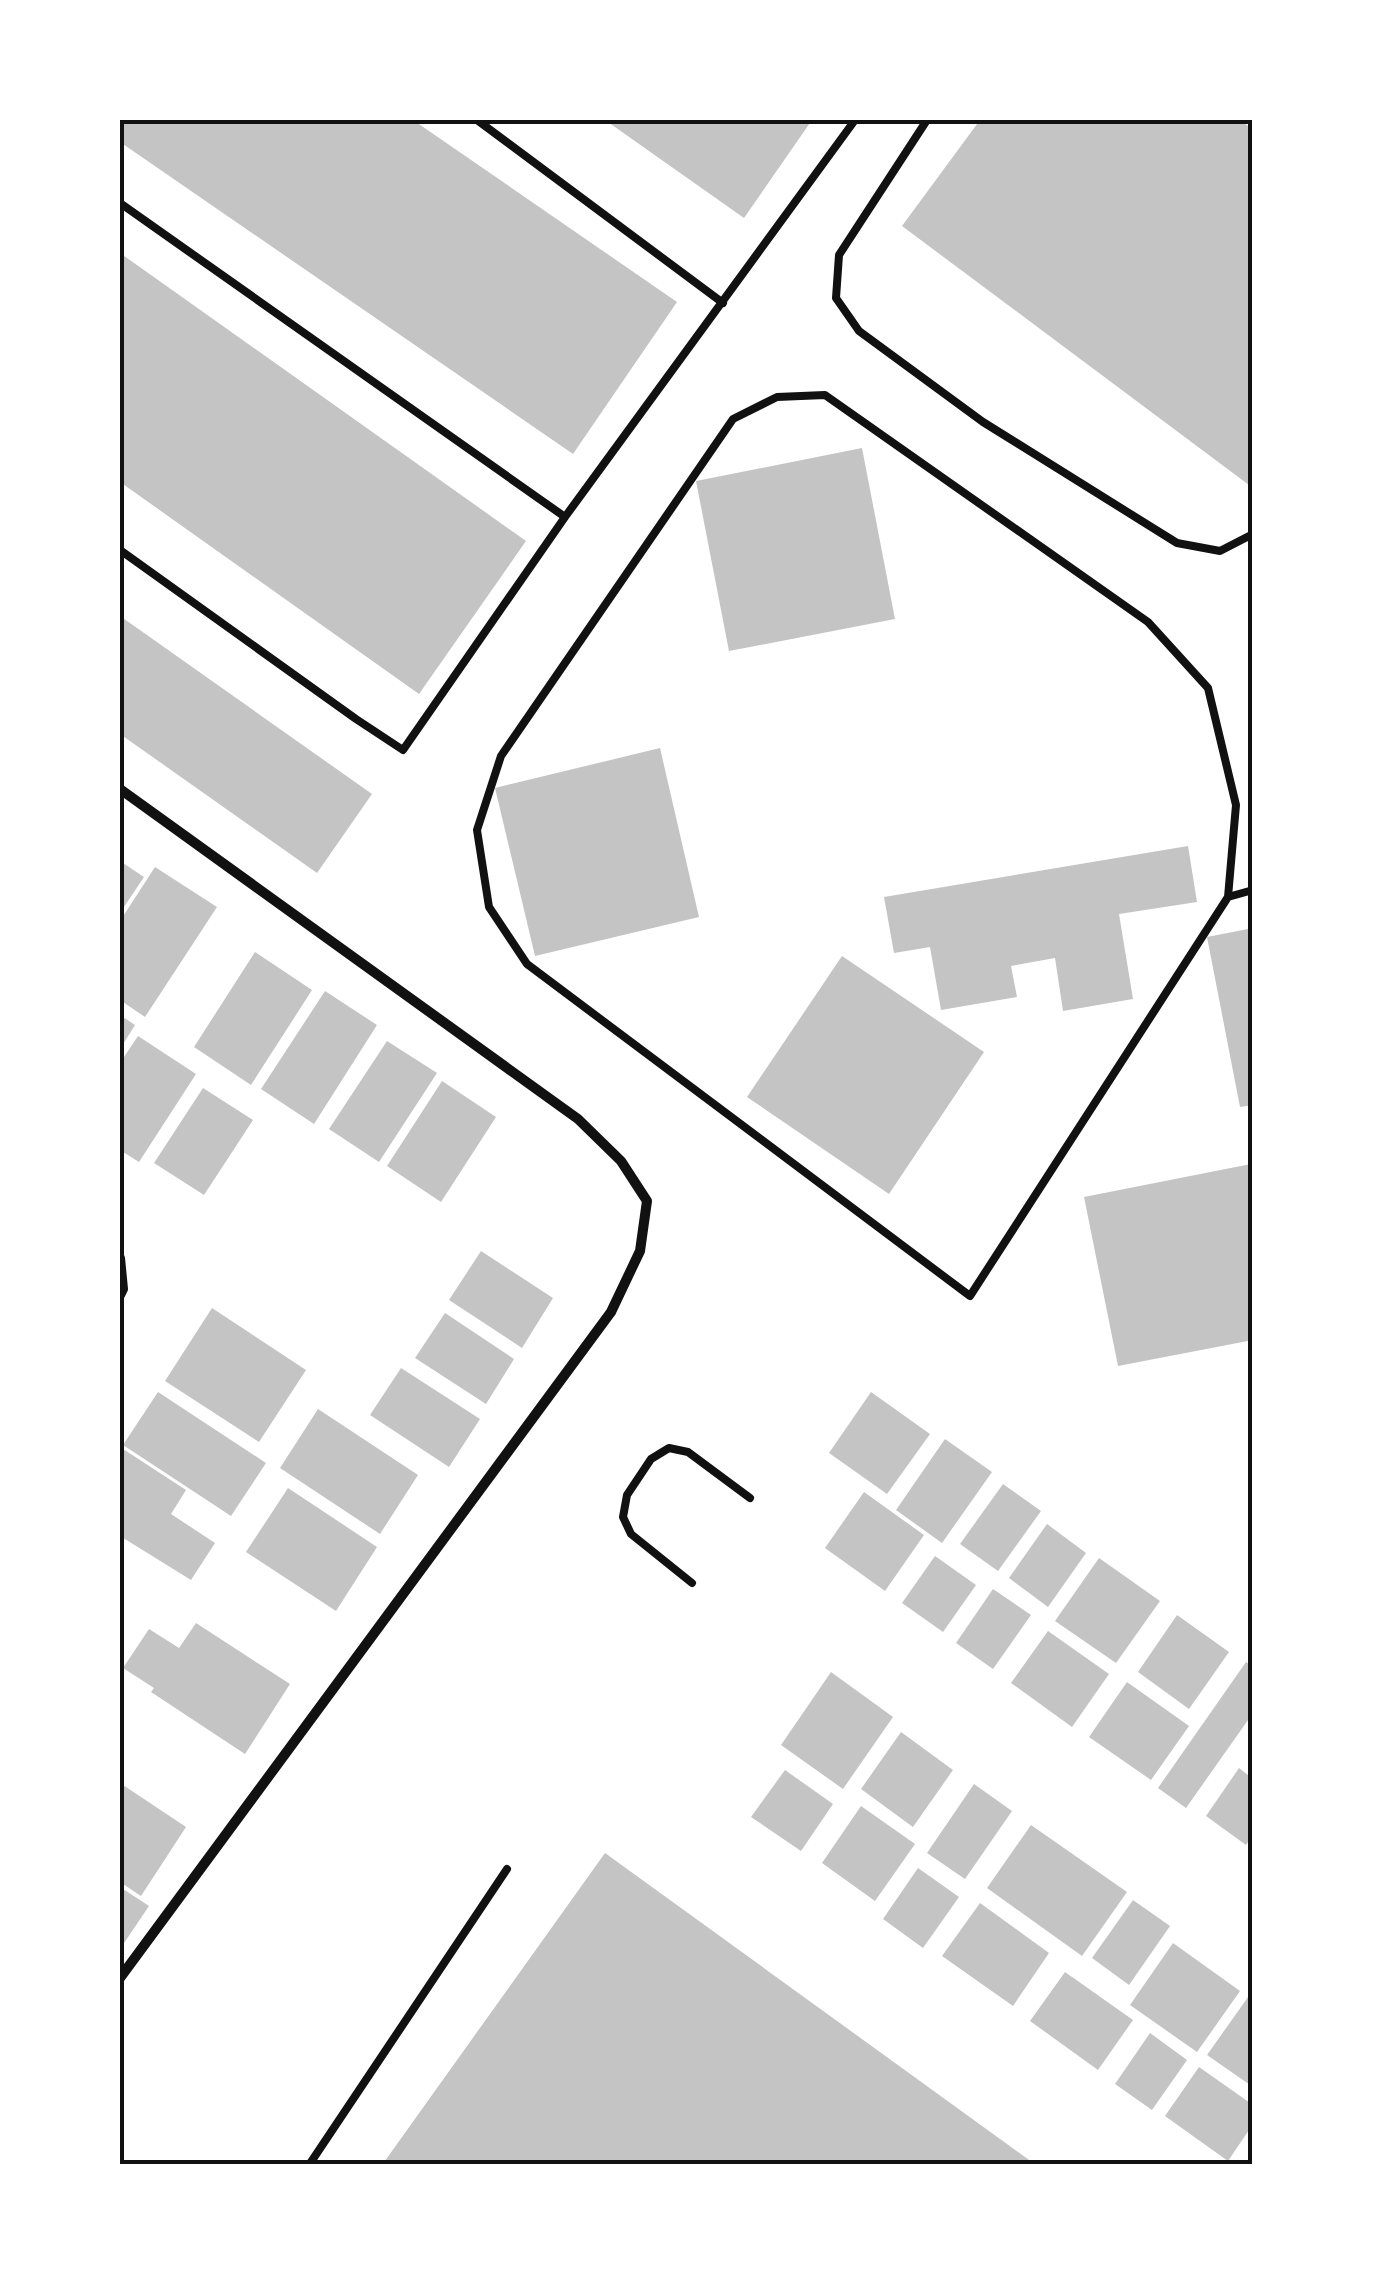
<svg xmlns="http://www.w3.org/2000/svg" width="1373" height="2285" font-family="Signika,sans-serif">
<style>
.building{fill:#c4c4c4}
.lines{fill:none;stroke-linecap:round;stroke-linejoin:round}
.service{stroke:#111;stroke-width:8}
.minor{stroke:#111;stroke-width:10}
.neatline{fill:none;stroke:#111;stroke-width:4}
</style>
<rect width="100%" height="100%" fill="#fff"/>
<path class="building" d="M120,120H413L677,302L573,454L120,142Z
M605,120H812L744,218Z
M980,120H1240L1253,130V488L902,226Z
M120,253L526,541L419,694L120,482Z
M862,448L895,619L729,651L696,481Z
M120,616L372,794L317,873L120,734Z
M660,748L699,917L535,956L495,788Z
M1188,846L1197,902L1119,914L1133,999L1063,1011L1055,958L1011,966L1017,997L941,1010L930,947L894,953L884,897Z
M120,861L144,877L120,913Z
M155,867L217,907L145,1017L120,1000V921Z
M1253,928V1105L1240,1107L1207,937Z
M255,952L312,990L251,1085L194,1047Z
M842,956L984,1052L889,1194L747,1097Z
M325,991L377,1025L314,1124L261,1089Z
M120,1015L135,1025L120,1049Z
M138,1036L196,1074L139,1162L120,1150V1063Z
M387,1041L437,1073L379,1162L329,1129Z
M442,1081L496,1117L441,1202L387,1166Z
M203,1088L253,1120L204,1195L154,1163Z
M1251,1164L1253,1176V1340L1118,1366L1084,1197Z
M481,1251L553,1298L522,1348L449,1300Z
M212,1308L306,1370L259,1442L165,1381Z
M445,1313L514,1359L486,1404L415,1358Z
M401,1368L480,1419L449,1467L370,1415Z
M158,1392L266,1463L231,1516L123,1445Z
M871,1392L930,1434L887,1494L829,1453Z
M318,1409L418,1475L380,1534L280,1468Z
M945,1439L992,1472L942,1543L896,1510Z
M120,1447L186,1490L171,1514L215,1543L191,1580L120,1536Z
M1003,1484L1041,1511L998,1571L960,1544Z
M288,1488L377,1547L336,1611L246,1552Z
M864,1492L924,1535L885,1591L825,1548Z
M1047,1524L1086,1553L1048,1607L1009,1578Z
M935,1556L976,1585L943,1632L902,1603Z
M1099,1558L1160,1601L1116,1663L1055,1621Z
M993,1589L1031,1615L993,1669L956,1643Z
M1177,1615L1229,1652L1189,1709L1138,1672Z
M196,1623L290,1684L245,1754L151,1692L154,1688L123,1668L149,1629L179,1648Z
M1048,1631L1109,1674L1072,1727L1011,1683Z
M1246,1662L1253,1667V1713L1186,1808L1158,1788Z
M831,1672L893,1717L843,1789L781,1745Z
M1127,1682L1189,1726L1151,1780L1089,1737Z
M901,1732L953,1770L913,1827L861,1789Z
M1239,1768L1253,1779V1835L1246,1845L1206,1816Z
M785,1770L833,1804L801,1851L751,1817Z
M120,1783L186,1827L141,1896L120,1882Z
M974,1784L1012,1811L965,1879L927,1853Z
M861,1806L915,1844L875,1901L822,1863Z
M1031,1825L1127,1892L1082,1956L987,1888Z
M605,1853L1036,2165H382Z
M918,1868L959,1897L923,1948L883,1919Z
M120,1887L149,1906L120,1949Z
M1133,1900L1170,1926L1129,1985L1092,1958Z
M980,1903L1049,1953L1013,2006L942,1956Z
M1173,1943L1240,1991L1197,2052L1130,2005Z
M1065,1972L1133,2020L1098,2070L1030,2021Z
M1253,1990V2087L1207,2055Z
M1150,2033L1187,2060L1152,2110L1115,2084Z
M1199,2067L1253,2105V2124L1228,2161L1165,2116Z"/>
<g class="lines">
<path class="service" d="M477,120L723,303
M927,120L839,255L836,298L859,331L983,422L1177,543L1220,551L1253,534
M120,203L565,517
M825,395L1148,622L1208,688L1236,805L1228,897L970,1296L527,964L489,907L477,830L501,756L733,419L777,397Z
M120,550L356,719L403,750L565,517L855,120
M1228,897L1253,890
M692,1583L631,1534L623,1517L627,1495L651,1459L669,1448L688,1452L750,1498
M309,2165L507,1869"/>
<path class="minor" d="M120,789L578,1119L621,1161L647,1201L640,1251L611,1312L120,1978
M120,1258L123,1289L120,1295"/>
</g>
<rect width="1373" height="2285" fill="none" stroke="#ffffff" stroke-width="245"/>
<rect x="122" y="122" width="1128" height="2040" class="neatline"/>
</svg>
